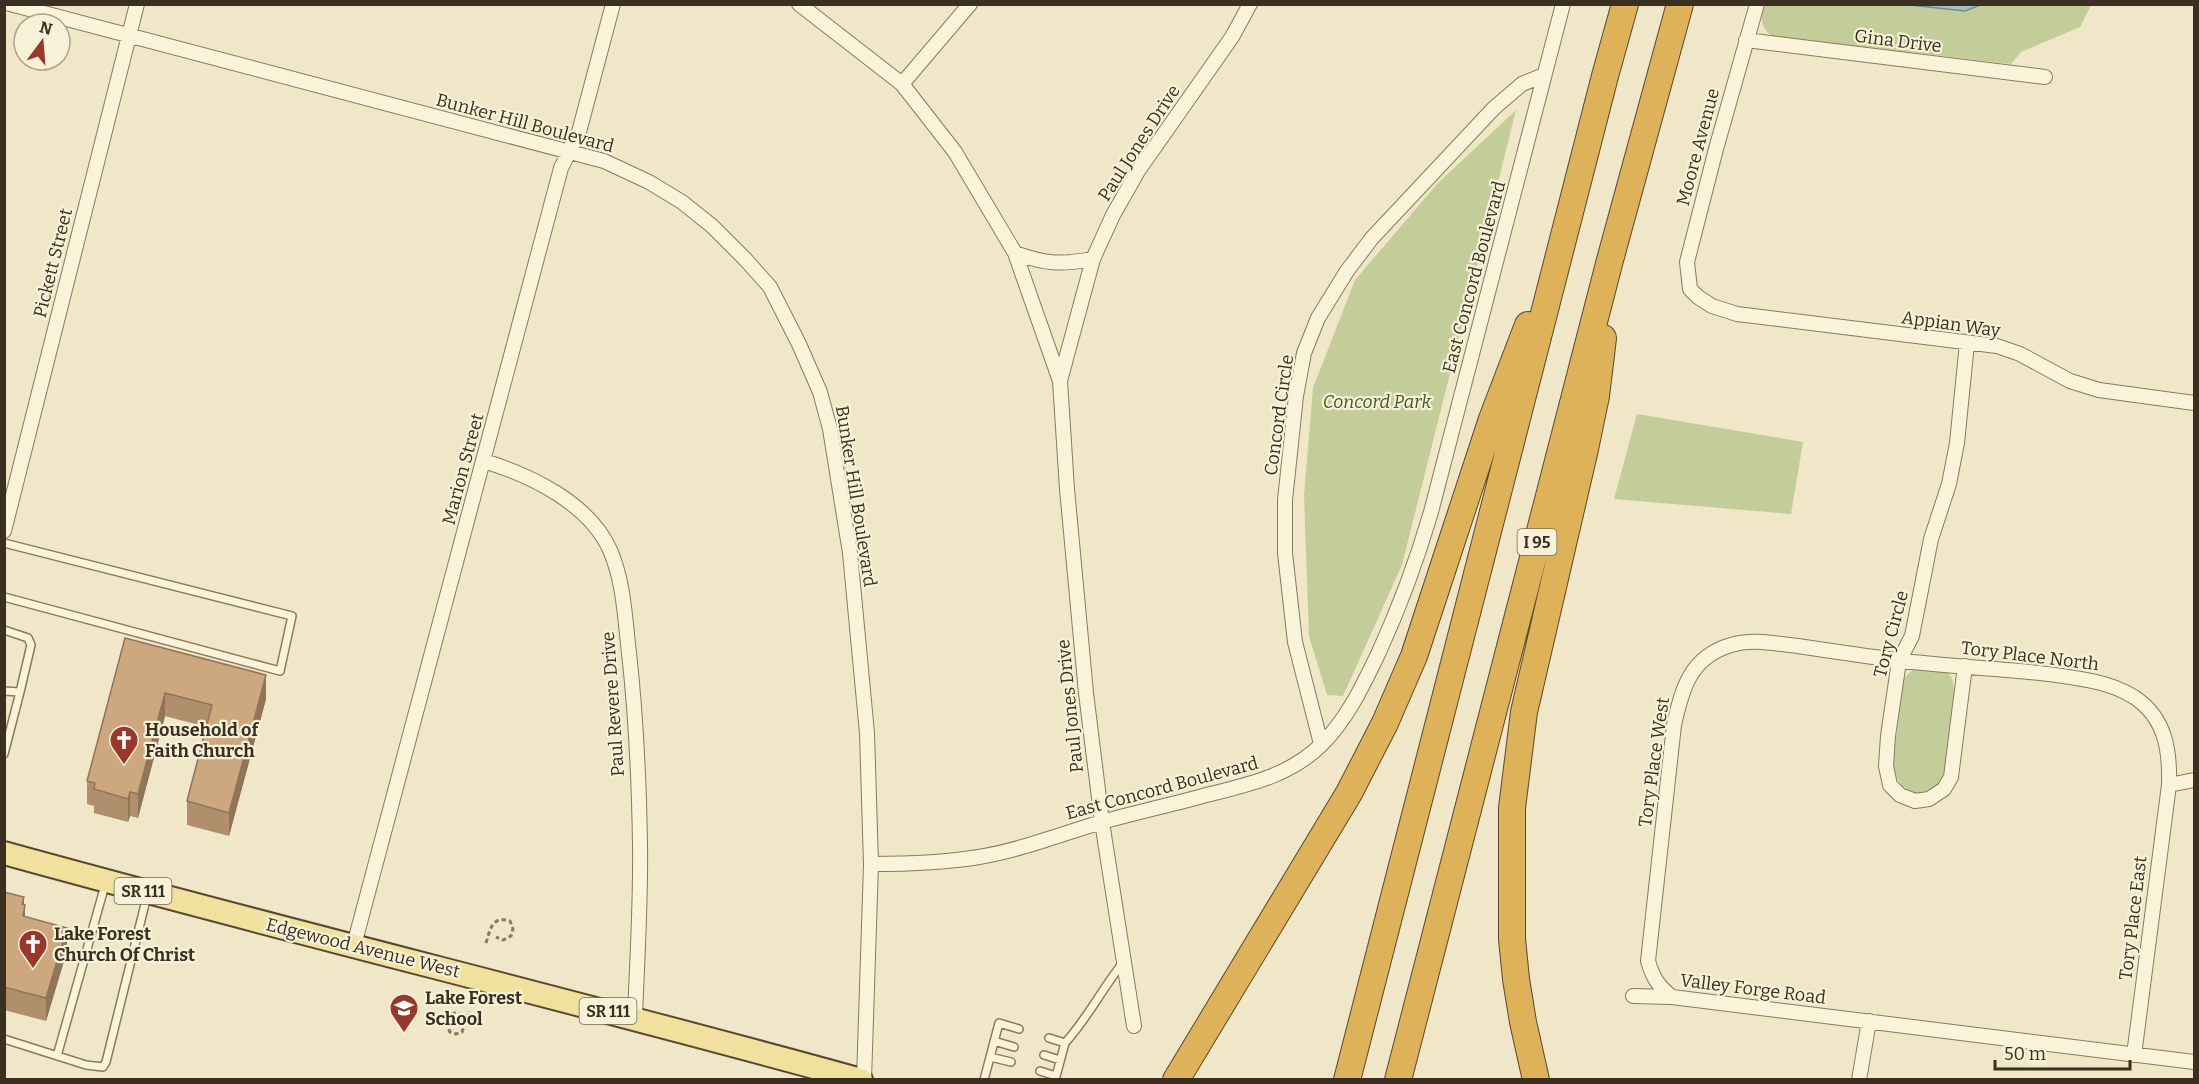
<svg xmlns="http://www.w3.org/2000/svg" width="2199" height="1084" font-family="Bitter,serif">
<style>
.green{fill:#c2cd9a}
.water{fill:#a8c3be;stroke:#6e918d;stroke-width:1.5}
.lines{fill:none;stroke-linecap:round;stroke-linejoin:round}
.lane-casing{stroke:#8b7a5c;stroke-width:10}
.street-casing{stroke:#8b7a5c;stroke-width:16}
.primary-casing{stroke:#594830;stroke-width:26}
.highway-casing{stroke:#594830;stroke-width:28}
.path{stroke:#8b7a5c;stroke-width:3;stroke-dasharray:4.5 3;stroke-linecap:butt}
.lane{stroke:#f9f3da;stroke-width:7}
.street{stroke:#f9f3da;stroke-width:14}
.primary{stroke:#f1e19f;stroke-width:22}
.highway{stroke:#ddb258;stroke-width:26}
.wall{fill:#b0906c}
.shaded-wall{fill:#907558}
.building{fill:#cda77d;stroke:#907558;stroke-width:1.5}
.labels{text-anchor:middle;stroke-width:4.5;stroke-linejoin:round;paint-order:stroke}
.shield{fill:#f6f1d7;stroke:#736a57;stroke-width:1.5}
.shield-label{font-size:16px;font-weight:bold;fill:#3b3020}
.street-label{font-size:18px;fill:#3b3020;stroke:#f6f1d7}
.park-label{font-size:18px;font-style:italic;fill:#455726;stroke:#f6f1d7}
.poi-label{font-size:18px;font-weight:bold;fill:#3b3020;stroke:#f6f1d7;text-anchor:start}
</style>
<rect width="100%" height="100%" fill="#efe7c7"/>
<path class="green" d="M1765,4H1910L1965,11L1980,5H2091L2080,27L2021,52L2011,64L1771,36C1760,26 1760,18 1765,4Z
M1516,110L1402,565L1343,696L1327,695L1309,636L1304,495L1313,388L1355,280L1437,184Z
M1637,414L1803,442L1791,514L1614,499Z
M1916,668L1946,671L1952,678L1954,690C1952,715 1952,760 1941,781C1925,809 1894,790 1893,762C1893,753 1895,743 1897,734C1899,716 1901,698 1903,680L1909,673Z"/>
<path class="water" d="M1910,5L1980,4V5L1965,11Z"/>
<g class="lines">
<g class="lane-casing">
<path id="lane" d="M4,543L292,616L280,671L4,597
M4,630L28,638L31,645L20,692L4,691
M4,754L20,692
M1049,1038L1065,1043L1055,1080
M4,1039L86,1065L103,1067L106,1062L147,896
M994,1041L1014,1047
M1065,1043C1087,1019 1102,989 1122,964
M1044,1055L1060,1060
M57,1056L105,885
M990,1057L1011,1062
M1040,1071L1056,1076
M984,1080L999,1023L1019,1029"/>
</g>
<g class="street-casing">
<path id="street" d="M10,4L604,161L649,182L682,202L712,226L746,260L770,287L799,344L820,392L830,429L850,553L867,733L871,864L864,1080
M799,4L902,84L955,152L1015,253L1060,381
M1757,4L1716,149L1687,262L1690,289L1698,297L1712,306L1737,314L1997,346L2020,354L2070,381L2099,390L2194,403
M1746,40L2045,77
M902,84L970,4
M1015,253C1046,264 1060,265 1093,259
M484,461C530,475 589,503 610,550C624,582 625,619 629,653C636,716 639,781 640,844C641,902 637,960 635,1017
M4,531L137,4
M1965,666L1951,777L1944,789L1929,799L1915,801L1900,795L1890,785L1886,766L1888,736L1899,661L1912,636L1931,539L1949,484L1957,443L1967,343
M1321,744L1295,642L1285,553V500L1296,396L1304,353L1318,318L1347,271L1372,238L1494,108L1522,84L1544,75
M2169,785L2194,780
M871,864C907,864 943,863 979,857C1021,850 1061,834 1102,822C1135,813 1169,805 1203,796C1246,785 1289,777 1322,744C1348,718 1363,685 1379,652C1400,606 1417,560 1431,512L1563,4
M354,945L561,168L579,132L613,4
M1633,996L1672,997L2194,1062
M1672,997C1658,986 1653,978 1648,961L1674,725C1682,689 1690,657 1731,645C1753,638 1776,644 1798,646C1831,651 1864,656 1897,660C1962,669 2028,668 2092,681C2107,684 2121,689 2134,697C2166,718 2170,751 2169,785L2134,1055
M1134,1026L1102,822L1086,693L1067,489L1060,381L1093,259L1113,215L1138,171L1232,37L1250,4
M1859,1080L1869,1021"/>
</g>
<g class="primary-casing">
<path id="primary" d="M4,853C289,932 576,1001 861,1080"/>
</g>
<g class="highway-casing">
<path id="highway" d="M1176,1080L1349,793L1385,723L1414,656L1492,419L1528,325
M1347,1080L1605,76L1625,4
M1398,1080L1610,260L1680,4
M1536,1080L1523,1022L1516,979L1512,939V808L1524,712L1585,449L1596,396L1603,338"/>
</g>
<path class="path" d="M486,943C490,930 492,915 510,921L513,929L511,936L503,940L496,937
M463,1015L455,1013L448,1016L446,1024L450,1032L456,1034L462,1032L469,1011"/>
<use href="#lane" class="lane"/>
<use href="#street" class="street"/>
<use href="#primary" class="primary"/>
<use href="#highway" class="highway"/>
</g>
<path class="wall" d="M125,638L266,699L229,836L187,825V801L206,727L165,716L138,818L130,816L128,822L94,813V806L87,804V781Z
M4,892L25,917L67,951L46,1021L4,1010Z"/>
<path class="shaded-wall" d="M266,675V699L229,836V813Z
M165,693V716L138,818V794Z
M130,792V816L128,822V799Z
M24,897V912L25,905V929L22,928V904Z
M67,928V951L46,1021V998Z"/>
<path class="building" d="M125,638L266,675L229,813L187,801L212,705L165,693L138,794L130,792L128,799L94,789L95,783L87,781Z
M4,892L24,897L22,904L25,905L23,916L67,928L46,998L4,987Z"/>
<defs>
<g id="church-pin" transform="scale(1.5)"><path d="M0 17L-7.5 6A9.5 9.5 0 1 1 7.5 6Z" fill="#9a372b" stroke="#f6f1d7"/><path d="M-1.2-6h2.4v3.5h3.3v2.4h-3.3V6h-2.4V-.1h-3.3v-2.4h3.3Z" fill="#fff"/></g>
<g id="school-pin" transform="scale(1.5)"><path d="M0 17L-7.5 6A9.5 9.5 0 1 1 7.5 6Z" fill="#9a372b" stroke="#f6f1d7"/><path d="M0-5L7-2L0 1L-7-2ZM-4 1L0 2.5L4 1V4Q0 6-4 4Z" fill="#fff"/></g>
</defs>
<g fill-rule="evenodd">
<use href="#church-pin" x="124" y="740"/>
<use href="#church-pin" x="33" y="944"/>
<use href="#school-pin" x="404" y="1008"/>
</g>
<g class="labels">
<g class="shield">
<rect x="1517.5" y="529" width="39" height="26" rx="4.5"/>
<rect x="114.5" y="878" width="57" height="26" rx="4.5"/>
<rect x="579.5" y="998" width="57" height="26" rx="4.5"/>
</g>
<g class="shield-label">
<text x="1537" y="548">I 95</text>
<text x="143" y="897">SR 111</text>
<text x="608" y="1017">SR 111</text>
</g>
<g class="street-label">
<text transform="translate(1898 41) rotate(7)" y="6">Gina Drive</text>
<text transform="translate(525 123) rotate(15)" y="6">Bunker Hill Boulevard</text>
<text transform="translate(1139 143) rotate(-57)" y="6">Paul Jones Drive</text>
<text transform="translate(1698 147) rotate(-75)" y="6">Moore Avenue</text>
<text transform="translate(53 263) rotate(-76)" y="6">Pickett Street</text>
<text transform="translate(1474 277) rotate(-75)" y="6">East Concord Boulevard</text>
<text transform="translate(1951 324) rotate(8)" y="6">Appian Way</text>
<text transform="translate(1279 415) rotate(-82)" y="6">Concord Circle</text>
<text transform="translate(463 469) rotate(-75)" y="6">Marion Street</text>
<text transform="translate(856 496) rotate(81)" y="6">Bunker Hill Boulevard</text>
<text transform="translate(1891 634) rotate(-75)" y="6">Tory Circle</text>
<text transform="translate(2030 656) rotate(7)" y="6">Tory Place North</text>
<text transform="translate(613 704) rotate(-94)" y="6">Paul Revere Drive</text>
<text transform="translate(1070 706) rotate(-96)" y="6">Paul Jones Drive</text>
<text transform="translate(1654 762) rotate(-82)" y="6">Tory Place West</text>
<text transform="translate(1162 788) rotate(-15)" y="6">East Concord Boulevard</text>
<text transform="translate(2133 918) rotate(-83)" y="6">Tory Place East</text>
<text transform="translate(363 948) rotate(14)" y="6">Edgewood Avenue West</text>
<text transform="translate(1753 989) rotate(7)" y="6">Valley Forge Road</text>
</g>
<g class="park-label">
<text x="1377" y="408">Concord Park</text>
</g>
<g class="poi-label">
<text x="145" y="736">Household of<tspan x="145" dy="21">Faith Church</tspan></text>
<text x="54" y="940">Lake Forest<tspan x="54" dy="21">Church Of Christ</tspan></text>
<text x="425" y="1004">Lake Forest<tspan x="425" dy="21">School</tspan></text>
</g>
</g>
<rect width="2199" height="1084" fill="none" stroke="#3b3020" stroke-width="12"/>
<g transform="translate(42 42) rotate(16)"><circle r="28" fill="#f6f1d7" stroke="#aba48e" stroke-width="1.5"/>
<path d="M0-4.5L10 22L0 15L-10 22Z" fill="#9a372b"/>
<text y="-9" font-size="16" font-weight="bold" text-anchor="middle" fill="#3b3020">N</text>
</g>
<path d="M1995 1060v9h135v-9" fill="none" stroke="#3b3020" stroke-width="3"/>
<text x="2004" y="1060" font-size="18" fill="#3b3020" stroke="#f6f1d7" stroke-width="4.5" paint-order="stroke">50 m</text>
</svg>
